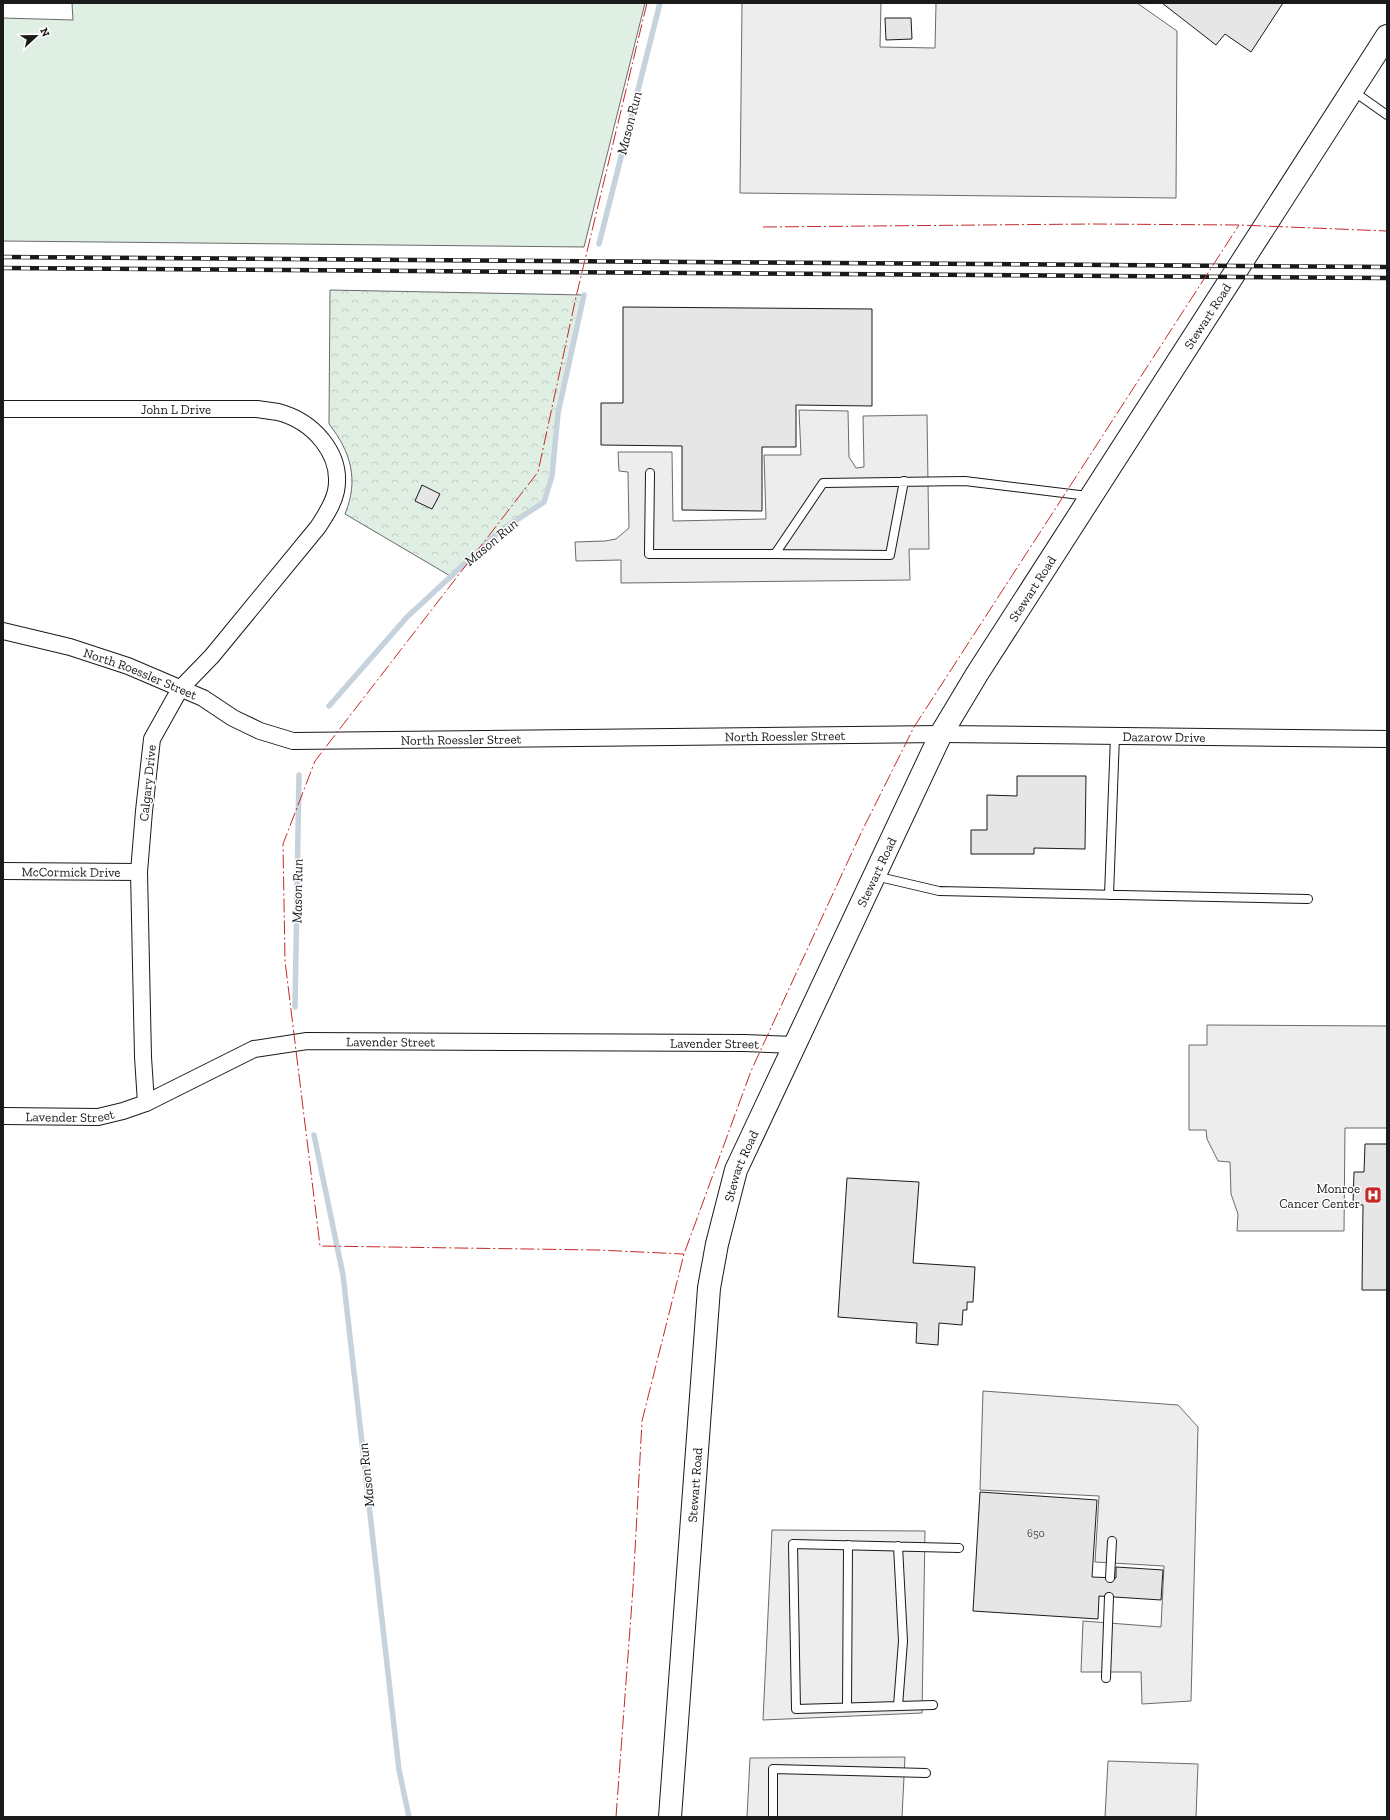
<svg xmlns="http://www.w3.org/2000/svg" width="1390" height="1820" font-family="'Zilla Slab',serif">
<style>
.green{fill:#e0efe3;stroke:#6a6a6a}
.park{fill:url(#park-crowns);stroke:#6a6a6a}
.parking{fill:#ededed;stroke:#6a6a6a}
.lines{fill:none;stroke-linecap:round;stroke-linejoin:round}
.stream{stroke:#c6d2dc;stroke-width:5.5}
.building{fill:#e6e6e6;stroke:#1a1a1a}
.lane-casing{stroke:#1a1a1a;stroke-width:10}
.street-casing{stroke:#1a1a1a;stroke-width:18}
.secondary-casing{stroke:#1a1a1a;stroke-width:24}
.lane{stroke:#fff;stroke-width:8}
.street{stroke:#fff;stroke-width:16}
.secondary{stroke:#fff;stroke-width:22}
.rail-casing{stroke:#1a1a1a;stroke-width:4.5}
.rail{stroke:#fff;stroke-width:3;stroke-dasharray:9;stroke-linecap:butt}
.power{stroke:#c62828;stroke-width:1;stroke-dasharray:14 3 2 3;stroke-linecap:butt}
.labels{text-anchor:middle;stroke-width:3;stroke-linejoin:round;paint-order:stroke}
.number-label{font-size:11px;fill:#4d4d4d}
.street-label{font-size:13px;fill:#1a1a1a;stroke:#fff}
.poi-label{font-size:13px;fill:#1a1a1a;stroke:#fff;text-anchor:end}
.water-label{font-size:14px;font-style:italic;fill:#1a1a1a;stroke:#fff}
</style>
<defs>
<pattern id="park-crowns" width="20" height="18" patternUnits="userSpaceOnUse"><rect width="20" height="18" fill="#e0efe3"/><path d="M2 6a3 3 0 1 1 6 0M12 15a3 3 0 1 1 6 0" fill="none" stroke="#c0ccc2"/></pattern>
</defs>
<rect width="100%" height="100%" fill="#fff"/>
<path class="green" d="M72,3H645L584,247L3,241V18L73,20Z"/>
<path class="park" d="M330,290L584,295L558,413L552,476L544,502L500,531L452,577L345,514C359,480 351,452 329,424Z"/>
<path class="parking" d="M742,3H881L880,47L935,48L936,3H1137L1177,31L1176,198L740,193Z
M799,410L848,411L849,457L856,468L864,467L863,416L927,415L929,549H909L910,580L621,583V560L576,561L575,542L605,541L616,539L629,528L628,472L619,471L618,452H672L673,521L766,519L764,455H801Z
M1207,1025L1387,1026V1128H1345L1344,1231H1237L1238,1214L1231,1194L1230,1162L1218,1161L1207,1139L1206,1130H1189V1045H1207Z
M983,1391L1178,1405L1198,1427L1191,1701L1142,1704L1141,1672H1081L1083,1621L1161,1627L1164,1566L1095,1562L1099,1496L980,1490Z
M772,1530L925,1531L922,1713L763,1720Z
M905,1757L902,1817H747L750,1758Z
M1108,1761L1198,1764L1196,1817H1105Z"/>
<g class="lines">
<path class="stream" d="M599,244L660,3
M329,706L407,617L500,531L544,502L552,476L558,413L584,295
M295,1007L299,775
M314,1135L343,1275L399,1770L409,1817"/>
</g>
<path class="building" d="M1162,3H1283L1251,52L1225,34L1216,45Z
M885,18H911L912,39L886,40Z
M623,307L872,309V406L796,405V447H762V511L682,510V446L601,445V403H623Z
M422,485L440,494L432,509L415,501Z
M1017,776H1086L1085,849L1034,848V854H971V830H987V795L1017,796Z
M1365,1144H1387V1290H1362L1363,1205L1353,1204L1354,1172H1364Z
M847,1178L919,1182L913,1263L975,1267L973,1302H967V1310H963L962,1325L939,1323L938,1345L916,1343L917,1323L838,1317Z
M980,1492L1097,1500L1092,1577L1116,1578V1567L1163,1570L1161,1600L1099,1596L1098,1619L973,1611Z"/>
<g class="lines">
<g class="lane-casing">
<path id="lane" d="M1353,91L1387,115
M650,473L649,554H775L823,483L965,481L1088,496
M775,554L890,555L904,481
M875,876L939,891L1308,899
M1109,895L1115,736
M898,1546L903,1641L898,1706
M1110,1578L1112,1541
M1106,1678L1109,1597
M933,1705L796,1709L793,1544L959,1548
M847,1707L848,1545
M773,1817V1769L926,1773"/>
</g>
<g class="street-casing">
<g id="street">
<path id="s1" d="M3,409H257C264,410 271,411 278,412C313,421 343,454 336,491C333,505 325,516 318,527L212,656L180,689L152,739L144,811L139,872L143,1057L146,1103"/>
<path id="s2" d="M3,631L70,647L128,666L203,698L233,718L260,731L293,741L941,734L1387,739"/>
<path id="s3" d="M3,871L139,872"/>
<path id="s4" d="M3,1116L98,1117L123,1111L146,1103L254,1049L307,1041L744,1043L794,1045"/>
</g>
</g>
<g class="secondary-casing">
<g id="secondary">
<path id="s5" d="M670,1817L709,1288L717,1244L736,1170L941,734L977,674L1387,36"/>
</g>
</g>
<use href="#lane" class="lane"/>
<use href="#street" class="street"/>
<use href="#secondary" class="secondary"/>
<g class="rail-casing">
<path id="rail" d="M3,257L1387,267
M3,268L1387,278"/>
</g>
<use href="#rail" class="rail"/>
<path class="power" d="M647,3L576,297L538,472L315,761L283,844L285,961L320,1246L597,1250L684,1254
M763,227L1092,224L1239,225L1387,231
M616,1817L633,1588L642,1421L684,1254L751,1071L861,833L914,727L1239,225"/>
</g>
<defs>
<g id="hospital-square" transform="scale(0.9)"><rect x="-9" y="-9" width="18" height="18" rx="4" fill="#c62828" stroke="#fff"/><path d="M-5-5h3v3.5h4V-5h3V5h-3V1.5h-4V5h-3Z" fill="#fff"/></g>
</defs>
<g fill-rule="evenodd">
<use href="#hospital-square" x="1373" y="1195"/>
</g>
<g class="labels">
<g class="number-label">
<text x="1036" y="1537">650</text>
</g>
<g class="street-label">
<text dy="5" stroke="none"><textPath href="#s5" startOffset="1629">Stewart Road</textPath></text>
<text dy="5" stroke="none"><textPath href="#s1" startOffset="173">John L Drive</textPath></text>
<text dy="5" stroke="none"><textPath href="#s5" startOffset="1305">Stewart Road</textPath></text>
<text dy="5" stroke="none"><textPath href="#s2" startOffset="144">North Roessler Street</textPath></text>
<text dy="5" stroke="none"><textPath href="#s2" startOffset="804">North Roessler Street</textPath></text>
<text dy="5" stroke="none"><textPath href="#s2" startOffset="1183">Dazarow Drive</textPath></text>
<text dy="5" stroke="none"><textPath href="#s2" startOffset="480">North Roessler Street</textPath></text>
<text transform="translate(147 783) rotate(-84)" y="5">Calgary Drive</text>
<text dy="5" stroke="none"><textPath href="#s3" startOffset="68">McCormick Drive</textPath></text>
<text dy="5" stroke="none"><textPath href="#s5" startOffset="981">Stewart Road</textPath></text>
<text dy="5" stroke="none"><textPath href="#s4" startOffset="403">Lavender Street</textPath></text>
<text dy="5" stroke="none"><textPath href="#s4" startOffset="727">Lavender Street</textPath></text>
<text dy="5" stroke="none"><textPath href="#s4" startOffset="67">Lavender Street</textPath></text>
<text dy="5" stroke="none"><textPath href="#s5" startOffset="657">Stewart Road</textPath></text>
<text dy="5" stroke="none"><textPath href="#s5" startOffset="333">Stewart Road</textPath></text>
</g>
<g class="poi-label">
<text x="1360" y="1193">Monroe<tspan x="1360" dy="15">Cancer Center</tspan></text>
</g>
<g class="water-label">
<text transform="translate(629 123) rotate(-76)" y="5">Mason Run</text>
<text transform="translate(491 542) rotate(-40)" y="5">Mason Run</text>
<text transform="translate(297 891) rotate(-89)" y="5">Mason Run</text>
<text transform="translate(366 1475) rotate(-96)" y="5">Mason Run</text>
</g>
</g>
<rect width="1390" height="1820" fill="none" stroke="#1a1a1a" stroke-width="8"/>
<g transform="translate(36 36) rotate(68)" stroke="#ffffff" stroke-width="3" paint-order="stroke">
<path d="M0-3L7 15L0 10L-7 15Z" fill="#1a1a1a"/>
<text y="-6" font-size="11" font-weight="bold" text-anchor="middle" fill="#1a1a1a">N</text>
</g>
</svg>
